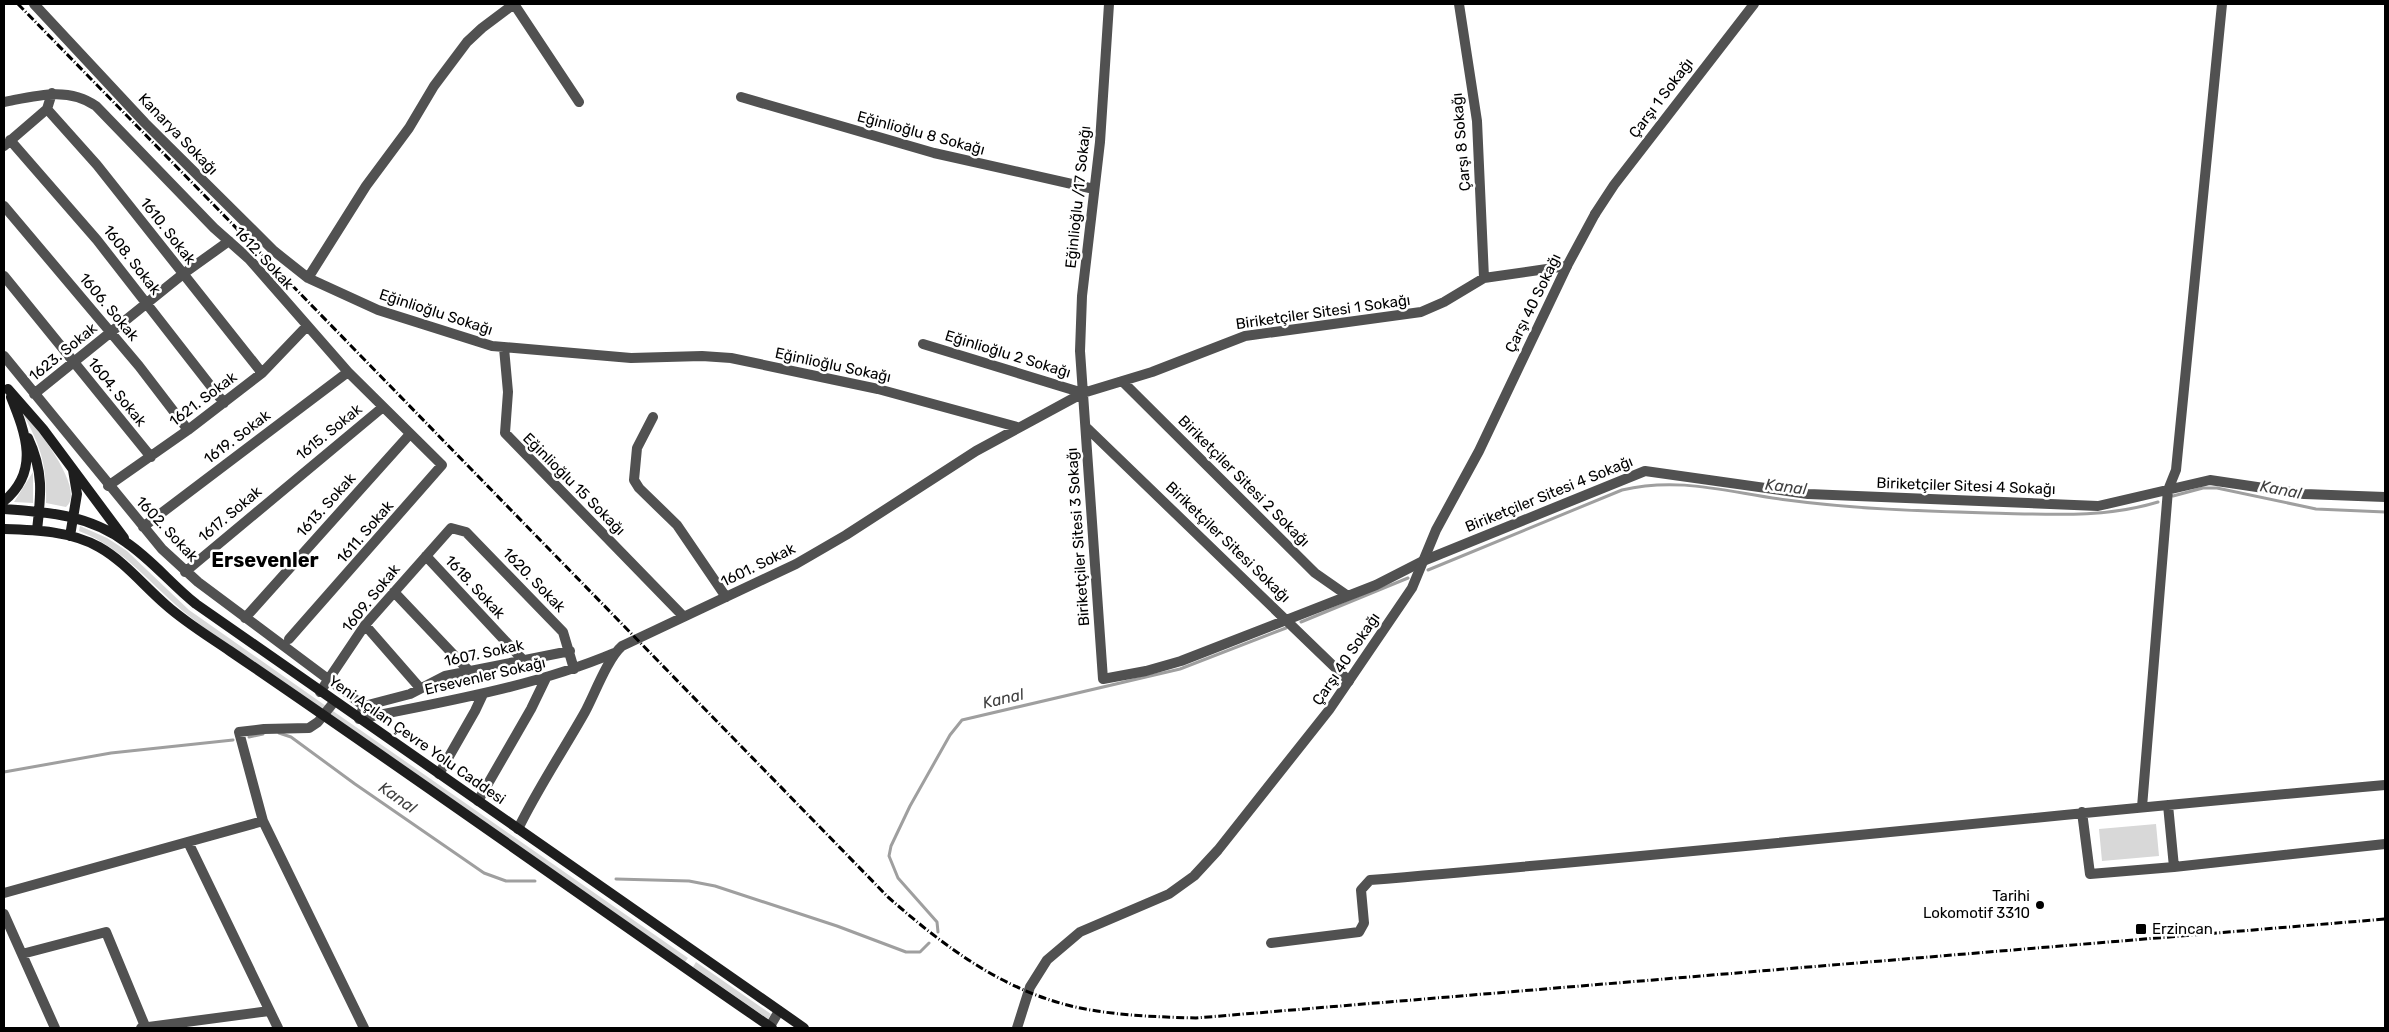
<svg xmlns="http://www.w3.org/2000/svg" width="2389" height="1032" font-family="Rubik,sans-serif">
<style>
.green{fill:#d8d8d8}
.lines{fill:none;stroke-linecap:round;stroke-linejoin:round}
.stream{stroke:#9f9f9f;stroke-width:3}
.minor{stroke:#515151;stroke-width:10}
.tertiary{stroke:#515151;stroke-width:10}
.secondary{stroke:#1e1e1e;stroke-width:10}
.rail{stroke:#000;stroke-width:3;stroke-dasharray:8 2.5 1 2.5;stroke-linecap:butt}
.poi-dot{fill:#000;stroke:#fff;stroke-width:2}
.labels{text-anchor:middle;stroke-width:5;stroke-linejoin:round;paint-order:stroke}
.street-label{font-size:15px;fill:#000;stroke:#fff}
.poi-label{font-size:15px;fill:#000;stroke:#fff;text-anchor:end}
.water-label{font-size:16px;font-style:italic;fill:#404040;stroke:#fff}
.district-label{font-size:20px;font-weight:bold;fill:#000;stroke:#fff}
</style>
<rect width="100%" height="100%" fill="#fff"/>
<path class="green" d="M25,413C36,428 87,490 66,507L46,503C47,465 41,447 23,414Z
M33,472V503L14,502Z
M80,526L107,538L127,551L189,610L326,706L322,710C278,679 231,650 189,616C150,585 127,550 79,531Z
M333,711L688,958L685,962L330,715Z
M2156,824L2159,856L2102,861L2099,829Z
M696,962L771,1014L768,1019L693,967Z"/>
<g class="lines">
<path class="stream" d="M2173,496L2203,488H2217L2316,509L2385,512
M1428,570L1622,490C1681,476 1730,493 1787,500C1854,509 1921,511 1988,513C2045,514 2103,519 2158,502
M1301,622L1408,578
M279,733L291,737L355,784L484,873L506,881H535
M249,737L263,734
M4,772L111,753L233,740
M616,879L689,881L715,886L837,926L906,952H920L929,943
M938,932L937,922L898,878L889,856L891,846L910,806L950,735L962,720L1180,669L1286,628"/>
<path class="minor" d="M34,4L145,123L274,251L308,278
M514,4L482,28L467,42L434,86L409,128L366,186L308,278L378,310L492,346L631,358L702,356L731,358L878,389L1017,427
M514,4L579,102
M1109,4L1100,142L1082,296L1080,351L1103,679L1146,671L1181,661L1376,585L1423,561L1645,471L1808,494L2098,506L2210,480L2304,494L2385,497
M1459,4L1477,121L1484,278
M741,97L934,153L1094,189
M4,102C35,96 68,86 96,106L214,228L249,259L348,372L442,465L289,639
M47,109L97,165L262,373
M10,140L97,240L224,403
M4,146L47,109L52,93
M4,206L139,366L188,430
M1595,214L1614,185L1754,4
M4,276L151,457
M923,344L1083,393
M504,348L508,392L505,433L683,616
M4,356L162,549L198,582L364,706
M1123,382L1315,573L1348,596
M34,394L183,274L229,241
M653,417L637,448L634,480L639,488L677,525L726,597
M1086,427L1349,681
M108,486L188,430L262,373L307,326
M143,527L348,372
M426,556L523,660
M185,572L383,407
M394,592L469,671
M245,618L410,434
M365,625L420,688
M320,692L365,625L451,528L466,532L563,632L574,669
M334,702L318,722L309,728L264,729L239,732L263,821L364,1028
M362,711L364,706L410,694L445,676L570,651
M359,719C446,701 533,687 614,653
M439,774L475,711L483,694
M478,801L531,709L546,678
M2142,807L2168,490L2176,470L2222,4
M2082,812L2090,874L2174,867L2168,805
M518,829C538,788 563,751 585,712C595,693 608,658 622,646L796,564L846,535L976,451L1083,393L1152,372L1245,336L1421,312L1444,302L1484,278L1567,266
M188,842L278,1028
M2174,867L2385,844
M4,893L263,821
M4,914L55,1028
M1271,943L1359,932L1364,923L1361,890L1370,880C1709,852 2047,815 2385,785
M22,954L106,932L145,1026
M141,1028L269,1011
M769,1028L779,1011"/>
<path class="tertiary" d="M1017,1028L1030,987L1047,960L1080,932L1169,894L1194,876L1218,850L1329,710L1412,588L1436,530L1479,451L1567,266L1595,214"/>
<path class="secondary" d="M8,389L43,429L124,538
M28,438C44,472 41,495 37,530
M4,501C40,471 26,434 11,397
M4,509C49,512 90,515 127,543C152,560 172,585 196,604L804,1028
M4,529C36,530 70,531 99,547C124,561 144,586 166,605C185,622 208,636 230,651C412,775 591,903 772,1028
M70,536L77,494L73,470"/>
<path class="rail" d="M18,4L888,897C949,951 1014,999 1097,1011C1129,1016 1162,1017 1196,1018L2385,919"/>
</g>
<g class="poi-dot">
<circle cx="2040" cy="905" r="5"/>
<rect x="2135" y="923" width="12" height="12" rx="2.5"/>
</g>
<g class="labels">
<g class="street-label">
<text transform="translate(1661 98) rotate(-53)" y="5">Çarşı 1 Sokağı</text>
<text transform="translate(921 133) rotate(15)" y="5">Eğinlioğlu 8 Sokağı</text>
<text transform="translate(178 134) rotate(46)" y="5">Kanarya Sokağı</text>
<text transform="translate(1461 142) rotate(-95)" y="5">Çarşı 8 Sokağı</text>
<text transform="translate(1078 197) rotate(-84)" y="5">Eğinlioğlu /17 Sokağı</text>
<text transform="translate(168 231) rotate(52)" y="5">1610. Sokak</text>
<text transform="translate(264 258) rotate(47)" y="5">1612. Sokak</text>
<text transform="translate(132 260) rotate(52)" y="5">1608. Sokak</text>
<text transform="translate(1533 303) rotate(-64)" y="5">Çarşı 40 Sokağı</text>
<text transform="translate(109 307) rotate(50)" y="5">1606. Sokak</text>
<text transform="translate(436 312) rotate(18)" y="5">Eğinlioğlu Sokağı</text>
<text transform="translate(1323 312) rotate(-8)" y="5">Biriketçiler Sitesi 1 Sokağı</text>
<text transform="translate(63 352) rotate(-39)" y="5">1623. Sokak</text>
<text transform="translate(1008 354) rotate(17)" y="5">Eğinlioğlu 2 Sokağı</text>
<text transform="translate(833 365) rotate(12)" y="5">Eğinlioğlu Sokağı</text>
<text transform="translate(117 392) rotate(51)" y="5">1604. Sokak</text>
<text transform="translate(203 399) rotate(-37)" y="5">1621. Sokak</text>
<text transform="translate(329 432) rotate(-39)" y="5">1615. Sokak</text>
<text transform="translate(237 437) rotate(-37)" y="5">1619. Sokak</text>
<text transform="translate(1244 481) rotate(45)" y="5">Biriketçiler Sitesi 2 Sokağı</text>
<text transform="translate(574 484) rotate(45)" y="5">Eğinlioğlu 15 Sokağı</text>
<text transform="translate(1966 486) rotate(2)" y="5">Biriketçiler Sitesi 4 Sokağı</text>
<text transform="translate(1549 494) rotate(-22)" y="5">Biriketçiler Sitesi 4 Sokağı</text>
<text transform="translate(326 505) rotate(-48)" y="5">1613. Sokak</text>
<text transform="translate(230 514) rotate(-40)" y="5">1617. Sokak</text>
<text transform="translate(167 529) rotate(47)" y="5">1602. Sokak</text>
<text transform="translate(365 532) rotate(-49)" y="5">1611. Sokak</text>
<text transform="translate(1078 537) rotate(-94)" y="5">Biriketçiler Sitesi 3 Sokağı</text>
<text transform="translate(1228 542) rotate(44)" y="5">Biriketçiler Sitesi Sokağı</text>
<text transform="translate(758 565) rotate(-26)" y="5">1601. Sokak</text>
<text transform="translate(534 580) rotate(46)" y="5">1620. Sokak</text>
<text transform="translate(475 587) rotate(47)" y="5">1618. Sokak</text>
<text transform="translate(371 598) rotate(-51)" y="5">1609. Sokak</text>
<text transform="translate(484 653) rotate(-12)" y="5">1607. Sokak</text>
<text transform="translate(1346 659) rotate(-56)" y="5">Çarşı 40 Sokağı</text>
<text transform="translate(485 676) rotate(-13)" y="5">Ersevenler Sokağı</text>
<text transform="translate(417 740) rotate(35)" y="5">Yeni Açılan Çevre Yolu Caddesi</text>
</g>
<g class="poi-label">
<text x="2030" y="901">Tarihi<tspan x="2030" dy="17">Lokomotif 3310</tspan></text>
<text x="2152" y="934" text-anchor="start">Erzincan</text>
</g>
<g class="water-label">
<text transform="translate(1786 486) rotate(7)" y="6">Kanal</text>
<text transform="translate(2281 489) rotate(11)" y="6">Kanal</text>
<text transform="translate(1003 698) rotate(-13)" y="6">Kanal</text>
<text transform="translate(398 797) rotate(35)" y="6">Kanal</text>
</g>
<g class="district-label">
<text x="265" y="567">Ersevenler</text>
</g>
</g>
<rect width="2389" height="1032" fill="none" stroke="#000000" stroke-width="10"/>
</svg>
